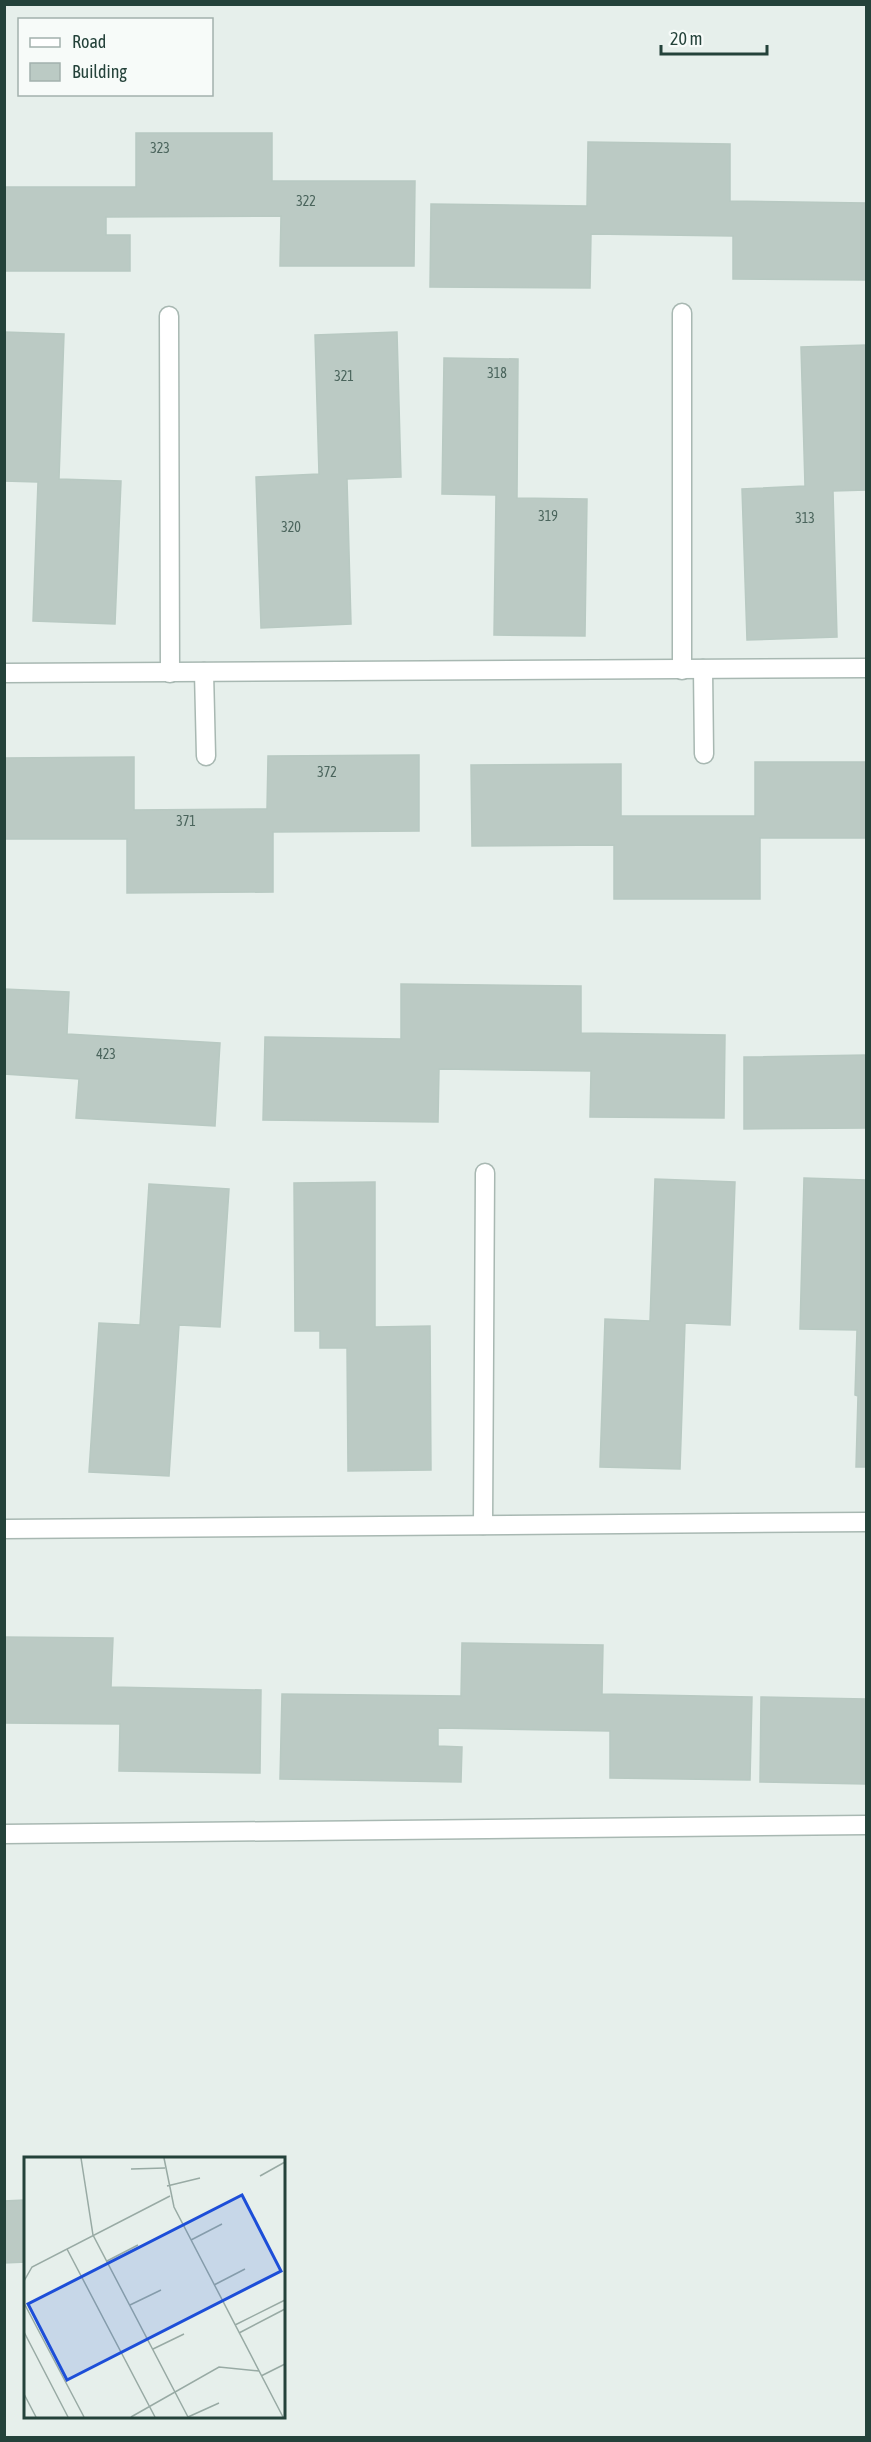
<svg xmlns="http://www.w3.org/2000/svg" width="871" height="2442" font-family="'Asap Condensed',sans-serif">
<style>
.building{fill:#bbcac4;stroke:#b8c9c2;stroke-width:1.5}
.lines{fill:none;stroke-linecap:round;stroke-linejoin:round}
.lane-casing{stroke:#a8b8b2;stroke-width:21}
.street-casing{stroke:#a8b8b2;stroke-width:21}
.lane{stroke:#fff;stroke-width:18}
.street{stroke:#fff;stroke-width:18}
.labels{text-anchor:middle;stroke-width:6;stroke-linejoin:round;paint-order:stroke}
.number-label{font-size:14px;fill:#4a645c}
.inset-road{fill:none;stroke:#98aaa4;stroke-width:1.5}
.view{fill:#1d4ed8;fill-opacity:0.15;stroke:#1d4ed8;stroke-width:3}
.inset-edge{fill:none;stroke:#24423a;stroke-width:3}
</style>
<rect width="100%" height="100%" fill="#e6efeb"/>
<path class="building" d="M136,133H272V181H415L414,266H280L281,216L106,217V235H130V271H4V187H136Z
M588,142L730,144V201L866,203V280L733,279V236L591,234L590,288L430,287L431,204L587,206Z
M4,332L64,334L59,479L121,481L115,624L33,621L38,482L4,481Z
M397,332L401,477L347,479L351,624L261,628L256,477L319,474L315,335Z
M866,345V490L833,491L837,637L747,640L742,489L805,486L801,347Z
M444,358L518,359L517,498L587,499L585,636L494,635L496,495L442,494Z
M419,755V831L273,832V892L127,893V839H4V758L134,757V810L267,809L268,756Z
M755,762H866V838H760V899H614V845L472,846L471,765L621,764V816H755Z
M401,984L581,986V1033L725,1035L724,1118L590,1117L591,1071L439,1069L438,1122L263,1120L265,1037L401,1039Z
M4,989L69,992L67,1034L220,1043L215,1126L76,1118L79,1079L4,1074Z
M866,1055V1128L744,1129V1057Z
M804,1178L866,1180V1467H856L858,1396L855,1395L857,1330L800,1329Z
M655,1179L735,1182L730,1325L685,1323L680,1469L600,1467L605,1319L650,1321Z
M375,1182V1327L430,1326L431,1470L348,1471L347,1348H320V1331H295L294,1183Z
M149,1184L229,1189L220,1327L179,1325L169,1476L89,1472L99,1323L140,1325Z
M4,1637L113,1638L111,1687L261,1690L260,1773L119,1771L120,1724L4,1723Z
M462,1643L603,1645L602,1694L752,1697L750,1780L610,1778V1731L438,1728V1746L462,1747L461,1782L280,1779L282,1694L461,1696Z
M761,1697L866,1699V1784L760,1782Z
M24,2200L26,2262L4,2263V2201Z"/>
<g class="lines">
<g class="lane-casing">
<path id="lane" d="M682,313V670
M169,316L170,673
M703,669L704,754
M204,672L206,756
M483,1525L485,1173"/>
</g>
<g class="street-casing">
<path id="street" d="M4,673L866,668
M4,1529L866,1522
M4,1834L866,1825"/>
</g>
<use href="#lane" class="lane"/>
<use href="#street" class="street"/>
</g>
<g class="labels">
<g class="number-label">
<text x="160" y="153">323</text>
<text x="306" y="206">322</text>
<text x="497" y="378">318</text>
<text x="344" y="381">321</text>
<text x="548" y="521">319</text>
<text x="805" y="523">313</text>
<text x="291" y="532">320</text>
<text x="327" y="777">372</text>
<text x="186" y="826">371</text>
<text x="106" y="1059">423</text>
</g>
</g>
<g transform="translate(24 2157)">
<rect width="261" height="261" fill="#e6efeb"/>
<path class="inset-road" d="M57,1L69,78L164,260M140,1L150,50L259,260M107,12L141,11M236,19L261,5M143,29L176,21M167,83L198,67M43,92L131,260M83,104L114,88M0,124L8,110L146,39M190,128L221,112M0,146L60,260M106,148L137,133M211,168L261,143M0,175L44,260M215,176L261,152M129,192L160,177M237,219L261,207M0,237L12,260M107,260L195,210L235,214M164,260L195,246"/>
<path class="view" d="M218,38L257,114L43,223L4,147Z"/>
<rect width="261" height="261" class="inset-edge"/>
</g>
<rect width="871" height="2442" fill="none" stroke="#24423a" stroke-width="12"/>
<rect x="18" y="18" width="195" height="78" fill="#f7fbf9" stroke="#a3b1ad" stroke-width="1.5"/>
<rect x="30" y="38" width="30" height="9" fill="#ffffff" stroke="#a3b1ad" stroke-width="1.5"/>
<text x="72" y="48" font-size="18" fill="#24423a">Road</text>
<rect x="30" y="63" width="30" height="18" fill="#bbcac4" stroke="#a3b1ad" stroke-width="1.5"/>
<text x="72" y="78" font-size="18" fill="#24423a">Building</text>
<path d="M661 45v9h106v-9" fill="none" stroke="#24423a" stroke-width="3"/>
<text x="670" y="45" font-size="18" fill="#24423a" stroke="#f7fbf9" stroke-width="4.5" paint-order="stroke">20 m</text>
</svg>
